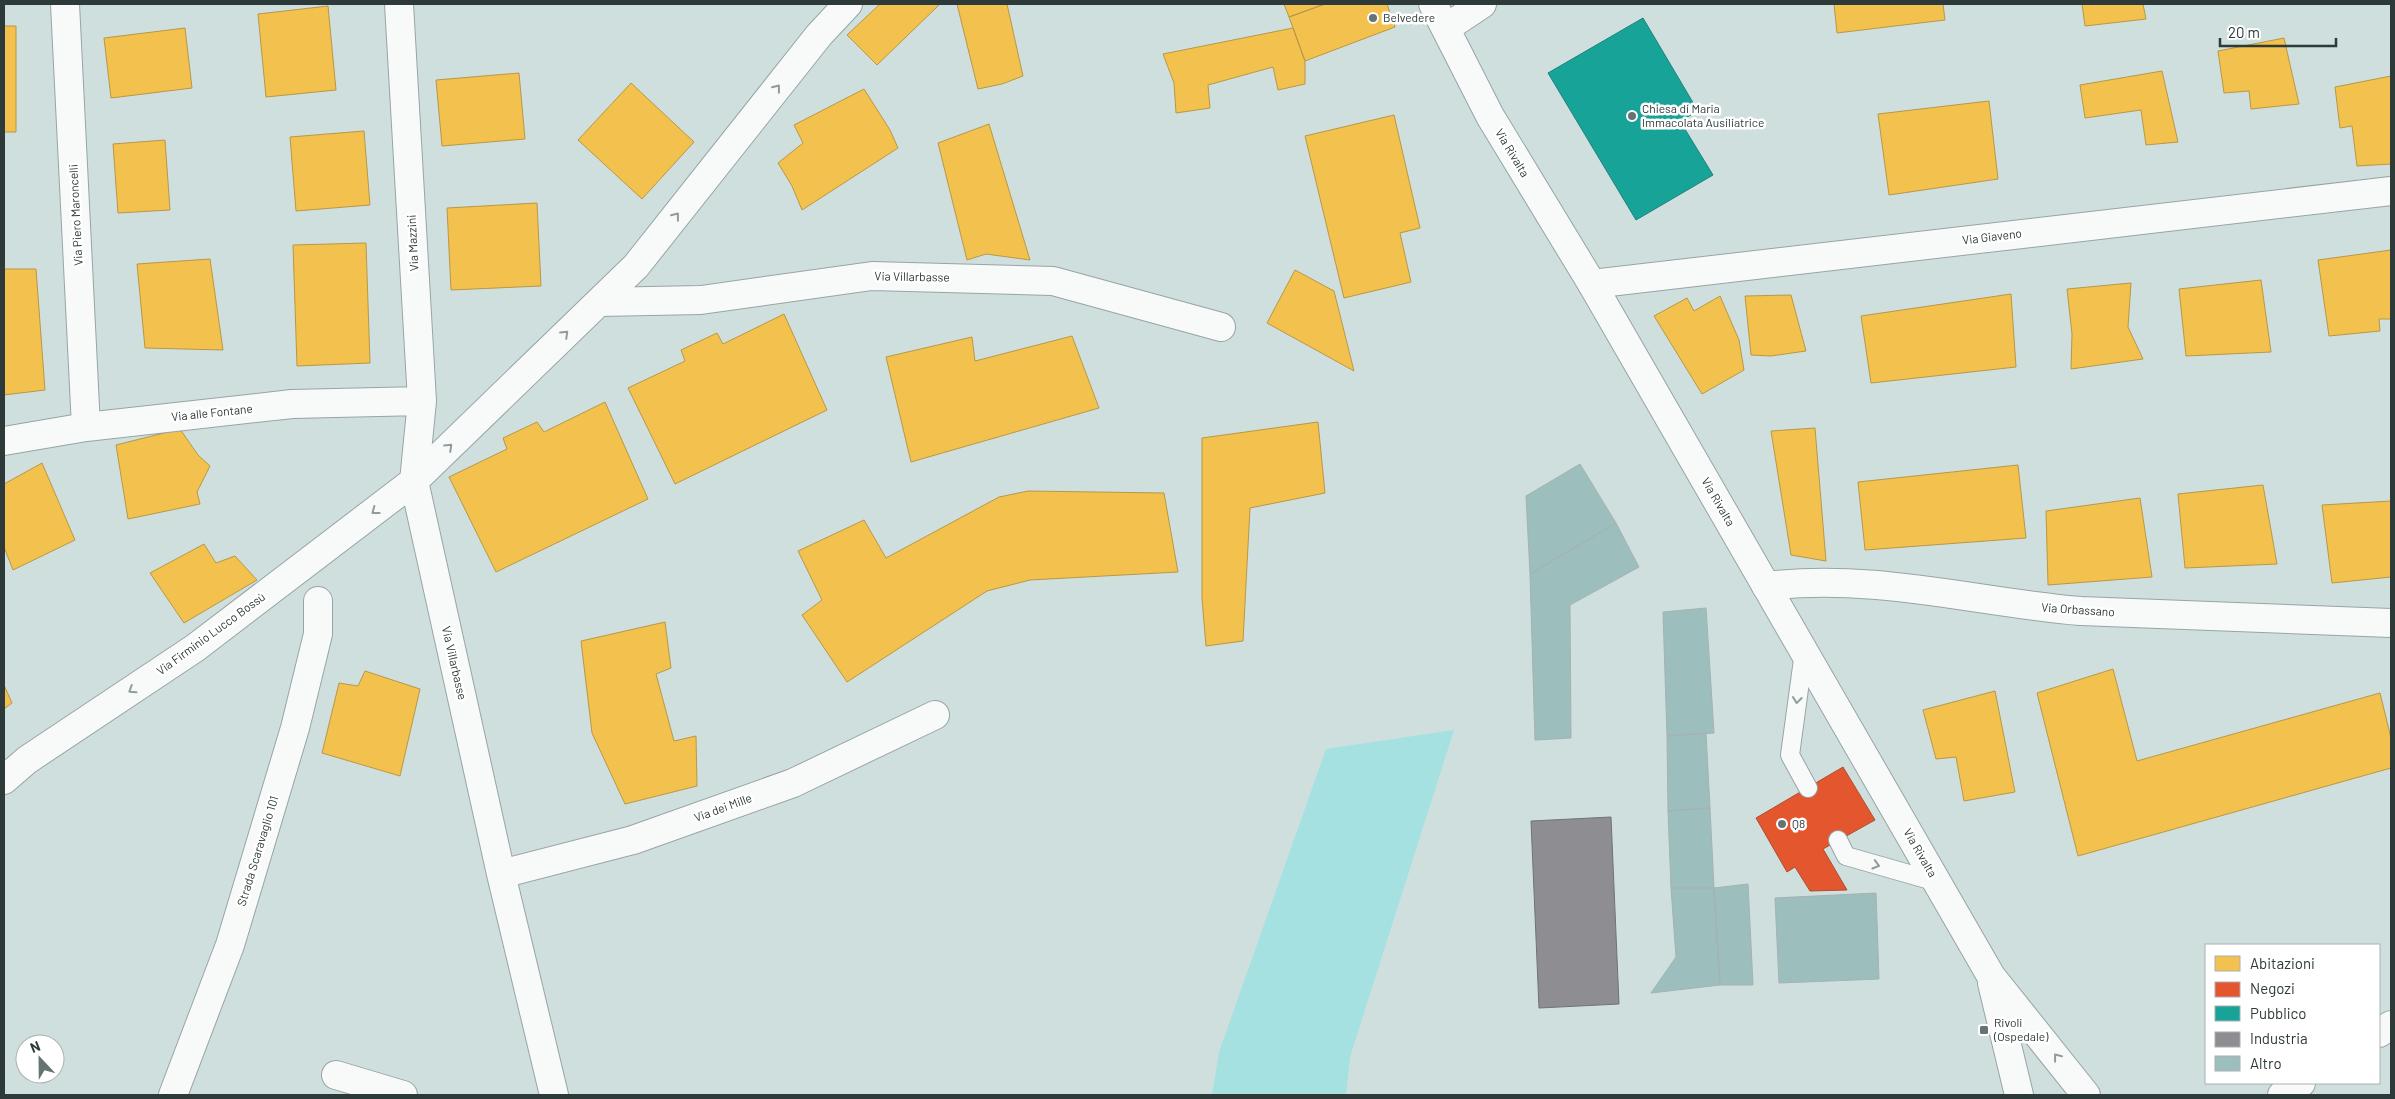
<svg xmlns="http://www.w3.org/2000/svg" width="2395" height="1099" font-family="Barlow,sans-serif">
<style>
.green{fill:#a4e1e0}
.homes{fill:#f2c14e;stroke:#b79848}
.shops{fill:#e4572e;stroke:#ad4e31}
.public{fill:#17a398;stroke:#1e837c}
.industry{fill:#8d8d92;stroke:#707477}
.building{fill:#9cbfbe;stroke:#a5b2b1}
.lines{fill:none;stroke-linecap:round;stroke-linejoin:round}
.lane-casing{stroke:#98a4a4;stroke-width:20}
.street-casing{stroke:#98a4a4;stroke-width:30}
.secondary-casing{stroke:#98a4a4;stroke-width:30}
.lane{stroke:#f8fafa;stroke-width:18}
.street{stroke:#f8fafa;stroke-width:28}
.secondary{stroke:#f8fafa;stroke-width:28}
.oneway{stroke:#939a9a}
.poi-dot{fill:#667373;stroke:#fff;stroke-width:2}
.labels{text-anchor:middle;stroke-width:5;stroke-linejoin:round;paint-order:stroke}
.poi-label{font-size:12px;fill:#2e3939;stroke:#fff;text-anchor:start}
.street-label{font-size:12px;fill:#2e3939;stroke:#fff}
</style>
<rect width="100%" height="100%" fill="#cfdfde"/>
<path class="green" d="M1454,730L1350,1057L1346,1095H1212L1219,1052L1326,749Z"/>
<path class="homes" d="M880,4H940L877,65L847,35Z
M957,4H1007L1023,76L1002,84L978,89Z
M1284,4H1325L1289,17Z
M1325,4H1387L1395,27L1305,61L1289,17Z
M1834,4H1943L1945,20L1837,33Z
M2082,4H2143L2146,19L2085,26Z
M328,6L336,90L266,97L258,14Z
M4,26H16V132H4Z
M185,28L192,88L111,98L104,38Z
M1293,28L1305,61V84L1278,90L1273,67L1208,85L1210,108L1176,113L1174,83L1163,54Z
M2284,38L2299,104L2251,109L2249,91L2224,93L2218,51Z
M2162,71L2178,142L2146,145L2141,110L2085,118L2080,85Z
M519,73L525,139L442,146L436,80Z
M2391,76V164L2357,166L2352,126L2340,128L2335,87Z
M631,83L694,142L642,199L578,140Z
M864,89L890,130L898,148L802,210L792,186L778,163L803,143L794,125Z
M1989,101L1998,179L1889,195L1878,114Z
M1394,115L1420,228L1400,233L1411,282L1344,298L1305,136Z
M989,124L1030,260L986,254L967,260L938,143Z
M364,131L370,205L296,211L290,137Z
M165,140L170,210L118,213L113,144Z
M537,203L541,286L451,290L447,208Z
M366,243L370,363L297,366L293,245Z
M2391,250V319H2379L2380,331L2329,336L2318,260Z
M210,259L223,350L145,348L137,264Z
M4,269H36L45,390L4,395Z
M1295,270L1334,291L1354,371L1267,323Z
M2261,280L2271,352L2186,356L2179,289Z
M2131,283L2128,327L2143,359L2071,369L2072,334L2067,289Z
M2011,294L2016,367L1871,383L1861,316Z
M1791,295L1806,351L1771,356L1751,355L1745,296Z
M1720,296L1739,340L1744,370L1702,394L1654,316L1687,298L1694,311Z
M784,314L827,410L675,484L628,388L685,361L681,350L717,333L723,344Z
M1072,336L1099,408L911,462L886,357L972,337L975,361Z
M605,402L648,499L496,572L449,477L507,449L503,438L537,422L544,432Z
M1318,422L1325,493L1250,508L1243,641L1206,646L1202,599V438Z
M1815,428L1826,561L1791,555L1771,431Z
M180,429L198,455L210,466L197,492L200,504L128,519L116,445Z
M42,463L75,540L13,570L4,547V484Z
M2018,465L2026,538L1865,550L1858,482Z
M2263,485L2277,564L2185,568L2178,494Z
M1028,491L1164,493L1178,572L1030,580L987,591L847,682L802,615L822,600L798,551L864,520L886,558L999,497Z
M2140,498L2152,577L2048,585L2046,511Z
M2391,501V577L2332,583L2322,505Z
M204,544L216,563L235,556L257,580L184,623L150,573Z
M665,622L671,668L656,674L674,741L696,736L697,786L625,804L592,733L581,641Z
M2113,669L2137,761L2380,693L2391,738V768L2078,856L2037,693Z
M365,671L420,689L400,776L322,753L339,683L358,686Z
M4,685L12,703L4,709Z
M1995,691L2015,792L1964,801L1956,757L1936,759L1923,710Z"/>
<path class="shops" d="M1843,767L1875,820L1823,849L1847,890L1810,891L1795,867L1787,872L1756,818Z"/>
<path class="public" d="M1643,18L1698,111L1680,121L1713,175L1636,220L1548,73Z"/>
<path class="industry" d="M1611,817L1619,1004L1539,1008L1531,821Z"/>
<path class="building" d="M1580,464L1616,523L1530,574L1526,496Z
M1616,523L1639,567L1570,605L1571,738L1535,740L1530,574Z
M1706,608L1714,733L1667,736L1663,612Z
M1706,733L1710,808L1668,811L1667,736Z
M1710,808L1714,888H1671L1668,811Z
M1748,884L1753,985H1720L1714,888Z
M1671,888H1714L1720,985L1651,993L1676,957Z
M1876,893L1879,979L1779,983L1775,898Z"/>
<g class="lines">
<g class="lane-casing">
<path id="lane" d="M1804,652L1790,755L1808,788
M1838,840L1846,856L1937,882"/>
</g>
<g class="street-casing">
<path id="street" d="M65,4L86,427
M399,4L422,401L414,481L501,874L554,1095
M1446,28L1482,4
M1592,284L2391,191
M599,302L701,300L872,276L1053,281L1221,327
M4,441L86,427L292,404L422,401
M1766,586C1875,573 1974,602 2081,611L2391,623
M4,780L27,760L195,648L414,481L636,266L819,35L848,4
M501,874L633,840L793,783L935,715
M336,1075L403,1095
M173,1095L230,945L295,728L318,634V601"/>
</g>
<g class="secondary-casing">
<path id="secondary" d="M1433,4L1490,116L1592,284L1991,976L2086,1095
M1992,983L2019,1095
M2379,1033L2391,1025
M2282,1095L2301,1083"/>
</g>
<use href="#lane" class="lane"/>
<use href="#street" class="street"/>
<use href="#secondary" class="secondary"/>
</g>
<defs><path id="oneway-chevron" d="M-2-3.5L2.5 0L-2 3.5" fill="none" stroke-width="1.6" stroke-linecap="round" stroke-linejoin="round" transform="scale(1.25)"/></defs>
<g class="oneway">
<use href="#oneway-chevron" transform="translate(777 88) rotate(-52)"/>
<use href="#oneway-chevron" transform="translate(676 216) rotate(-52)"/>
<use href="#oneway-chevron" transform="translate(565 334) rotate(-44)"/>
<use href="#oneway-chevron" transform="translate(449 447) rotate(-44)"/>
<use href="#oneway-chevron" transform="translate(375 511) rotate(143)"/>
<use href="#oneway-chevron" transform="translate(132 690) rotate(147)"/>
<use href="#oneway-chevron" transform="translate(1797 700) rotate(97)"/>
<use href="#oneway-chevron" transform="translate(1876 865) rotate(16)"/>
<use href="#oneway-chevron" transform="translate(2057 1057) rotate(-128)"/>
</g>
<g class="poi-dot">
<circle cx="1373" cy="18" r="5"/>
<circle cx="1632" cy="116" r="5"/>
<circle cx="1782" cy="824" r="5"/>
<rect x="1979" y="1025" width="10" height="10" rx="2.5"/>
</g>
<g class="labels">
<g class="poi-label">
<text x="1383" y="22">Belvedere</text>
<text x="1642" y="113">Chiesa di Maria<tspan x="1642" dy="14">Immacolata Ausiliatrice</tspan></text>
<text x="1792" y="828">Q8</text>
<text x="1994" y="1027">Rivoli<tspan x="1994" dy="14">(Ospedale)</tspan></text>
</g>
<g class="street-label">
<text transform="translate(1512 153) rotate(59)" y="4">Via Rivalta</text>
<text transform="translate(76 215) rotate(-93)" y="4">Via Piero Maroncelli</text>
<text transform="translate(1992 237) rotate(-7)" y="4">Via Giaveno</text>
<text transform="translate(413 243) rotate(-93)" y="4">Via Mazzini</text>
<text transform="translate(912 277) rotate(1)" y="4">Via Villarbasse</text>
<text transform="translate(212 413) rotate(-6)" y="4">Via alle Fontane</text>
<text transform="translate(1718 502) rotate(60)" y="4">Via Rivalta</text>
<text transform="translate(2078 610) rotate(4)" y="4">Via Orbassano</text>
<text transform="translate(211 634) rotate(-36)" y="4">Via Firminio Lucco Bossù</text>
<text transform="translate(454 663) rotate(77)" y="4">Via Villarbasse</text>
<text transform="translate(723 808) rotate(-20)" y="4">Via dei Mille</text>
<text transform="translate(258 851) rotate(-73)" y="4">Strada Scaravaglio 101</text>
<text transform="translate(1920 853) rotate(60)" y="4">Via Rivalta</text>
</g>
</g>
<rect width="2395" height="1099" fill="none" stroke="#2e3939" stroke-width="10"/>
<rect x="2205" y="944" width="175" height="140" fill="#ffffff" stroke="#abb0b0"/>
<rect x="2215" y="956" width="25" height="15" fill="#f2c14e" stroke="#abb0b0"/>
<text x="2250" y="969" font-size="15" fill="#2e3939">Abitazioni</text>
<rect x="2215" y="982" width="25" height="15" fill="#e4572e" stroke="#abb0b0"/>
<text x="2250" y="994" font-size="15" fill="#2e3939">Negozi</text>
<rect x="2215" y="1006" width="25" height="15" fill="#17a398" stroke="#abb0b0"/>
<text x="2250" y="1019" font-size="15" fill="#2e3939">Pubblico</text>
<rect x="2215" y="1032" width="25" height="15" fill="#8d8d92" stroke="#abb0b0"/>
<text x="2250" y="1044" font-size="15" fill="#2e3939">Industria</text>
<rect x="2215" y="1056" width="25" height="15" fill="#9cbfbe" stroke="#abb0b0"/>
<text x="2250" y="1069" font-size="15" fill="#2e3939">Altro</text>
<g transform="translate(40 1059) rotate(338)"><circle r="24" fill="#ffffff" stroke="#abb0b0"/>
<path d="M0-4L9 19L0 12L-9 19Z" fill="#667373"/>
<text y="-8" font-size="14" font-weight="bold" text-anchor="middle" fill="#2e3939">N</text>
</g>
<path d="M2220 38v8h116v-8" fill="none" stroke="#2e3939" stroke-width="2.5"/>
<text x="2228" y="38" font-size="15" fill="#2e3939" stroke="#ffffff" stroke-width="4" paint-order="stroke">20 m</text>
</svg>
